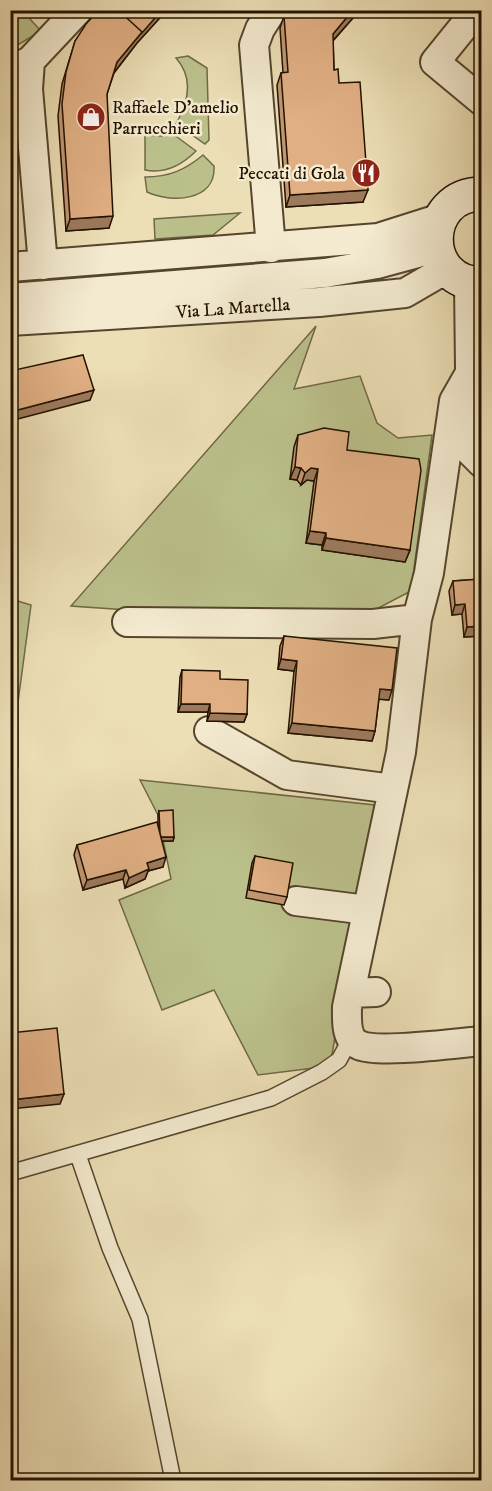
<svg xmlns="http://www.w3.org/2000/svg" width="492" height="1491" font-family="'IM FELL DW Pica',serif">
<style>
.green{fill:#bbc08b;stroke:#6f6946;stroke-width:1.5}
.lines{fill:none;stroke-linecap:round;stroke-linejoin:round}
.lane-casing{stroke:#55452d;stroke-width:18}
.street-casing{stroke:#55452d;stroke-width:32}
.secondary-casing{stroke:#231200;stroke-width:36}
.lane{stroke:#f3eacf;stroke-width:15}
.street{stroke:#f3eacf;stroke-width:28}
.secondary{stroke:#f3eacf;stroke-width:33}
.wall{fill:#c19672;stroke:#231200;stroke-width:1.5}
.shaded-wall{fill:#9d7a5c;stroke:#231200;stroke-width:1.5}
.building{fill:#e0af84;stroke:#231200;stroke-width:1.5}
.labels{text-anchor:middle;stroke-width:5;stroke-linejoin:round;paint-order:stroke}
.poi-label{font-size:18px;fill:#231200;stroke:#f3eacf;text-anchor:start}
.street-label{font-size:18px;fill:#231200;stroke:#f3eacf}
</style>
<rect width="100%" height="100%" fill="#ecdeb5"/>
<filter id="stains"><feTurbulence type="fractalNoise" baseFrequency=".00333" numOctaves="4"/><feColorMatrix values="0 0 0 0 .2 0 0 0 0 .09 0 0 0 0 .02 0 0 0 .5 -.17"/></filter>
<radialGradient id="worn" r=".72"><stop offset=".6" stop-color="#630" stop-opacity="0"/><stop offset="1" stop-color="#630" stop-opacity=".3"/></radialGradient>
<path class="green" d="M11,11H37L30,19L41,31L11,49Z
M188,56L207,68L209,140L205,144L176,124C188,103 194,78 176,58Z
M169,131L196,151C182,165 165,174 145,170V135L162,136Z
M203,155L214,166C216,202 171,203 147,192L145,177C169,177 185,170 203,155Z
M240,213L213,235L155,239L154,219Z
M316,326L294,389L360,376L377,423L398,438L432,435L411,591L367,614L157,612L71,606Z
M11,599L31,605L18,702V767L11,769Z
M140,780L375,805L330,1066L258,1075L214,990L162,1010L119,900L171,879L158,815Z"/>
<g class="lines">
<g class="lane-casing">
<path id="lane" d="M78,1155L110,1248L140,1319L173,1480
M10,1173L271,1098L322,1072L339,1060L351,1038"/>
</g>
<g class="street-casing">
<path id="street" d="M477,10L435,62L482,101
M30,61L28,89L43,265
M13,69L30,61L78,10
M271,248L254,45L260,29L272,10
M10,267L378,238L441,218
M469,283L471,452L482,463
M10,298L325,273L377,264L436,248
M10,321L319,302L405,293L436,275L449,271
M470,373L454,401L429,573L417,619L401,752L347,1007C347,1019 345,1039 359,1045C378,1054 457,1043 482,1041
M127,622L373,624L417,619
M209,731L287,775L393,789
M296,901L367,910
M350,993L376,992"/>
</g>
<g class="secondary-casing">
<path id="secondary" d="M482,194C421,194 421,284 482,284"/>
</g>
<use href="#lane" class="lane"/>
<use href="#street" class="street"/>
<use href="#secondary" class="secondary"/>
</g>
<path class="wall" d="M99,10H167L137,43L114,73L107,94L109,228L66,231L58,116L62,84L75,41Z
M360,10L333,41L334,70L339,83L363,202L286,207L277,85L281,73H283L280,28L284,16Z
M298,435L347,450L410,550L405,562L322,550V545L306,543L314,481L307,480L301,485L297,480L290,479L294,447Z
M482,564V636L464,637L462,614L452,615L449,591L453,581L480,579L479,571Z
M284,636L389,700L379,699L375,731L372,741L288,733L294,671L278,669L280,646Z
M182,670L220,679L247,714L244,722L207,721L208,712H178L180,677Z
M159,811L174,837L173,841H162L163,867L148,871L145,879L125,888L123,879L83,890L74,855L77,845L158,826V815Z
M255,856L287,897L284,905L246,898L252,863Z"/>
<path class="shaded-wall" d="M162,10H167L137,43L113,74L117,62L142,32Z
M353,10H360L328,46L333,34Z
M368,190L363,202L286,207L290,195Z
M113,216L109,228L66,231L70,219Z
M94,390L90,400L10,421V412Z
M295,467L301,468L297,480L290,479Z
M311,468L318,469L314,481L307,480L301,485L305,473Z
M310,531L326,533L322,545L306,543Z
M326,538L410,550L405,562L322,550Z
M465,604L462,614L452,615L455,605Z
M482,626V636L464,637L467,627Z
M281,659L297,661L294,671L278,669Z
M380,689L392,690L389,700L376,699Z
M181,704H210L208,712H178Z
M210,713L247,714L244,722L207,721Z
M292,723L375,731L372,741L288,733Z
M160,837H174L173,841H159Z
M166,857L163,867L148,871L145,879L125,888L129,878L147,863Z
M126,870L123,879L83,890L87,880Z
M64,1094L60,1104L10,1109V1100Z"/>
<path class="building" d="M99,10H118L142,32L117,62L107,94L113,216L70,219L62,104L66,72L75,41L86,24Z
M118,10H162L141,34L142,32Z
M289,10H353L333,34L334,70L338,69L339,83L360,82L368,190L290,195L281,73L288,72L284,16Z
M83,355L94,390L10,412V371Z
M324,428L349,432L347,450L419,459L421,470L410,550L326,538V533L310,531L318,469L311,468L305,473L301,468L295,467L298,435Z
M482,579V626L467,627L465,604L455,605L453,581Z
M284,636L397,648L392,690L380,689L375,731L292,723L297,661L281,659Z
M182,670L220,671V679L248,680L247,714L210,713V704H181Z
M173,810L174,837H161L160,833L159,811Z
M157,822L166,857L147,863L149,869L129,878L126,870L87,880L77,845Z
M255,856L293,863L287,897L249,890Z
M57,1028L64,1094L10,1100V1033Z"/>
<defs>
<g id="shop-disc" transform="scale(1.5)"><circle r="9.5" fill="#8f2418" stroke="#f3eacf"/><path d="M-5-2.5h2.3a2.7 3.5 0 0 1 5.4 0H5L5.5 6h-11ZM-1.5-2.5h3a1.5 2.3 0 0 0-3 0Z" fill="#fff"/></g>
<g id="restaurant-disc" transform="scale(1.5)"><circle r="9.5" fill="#8f2418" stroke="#f3eacf"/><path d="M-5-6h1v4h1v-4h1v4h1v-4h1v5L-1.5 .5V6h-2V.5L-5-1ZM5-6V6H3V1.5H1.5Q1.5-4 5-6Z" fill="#fff"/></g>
</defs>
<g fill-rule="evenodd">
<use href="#shop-disc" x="91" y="117"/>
<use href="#restaurant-disc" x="366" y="173"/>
</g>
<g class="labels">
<g class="poi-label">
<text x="112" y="113">Raffaele D'amelio<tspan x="112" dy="21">Parrucchieri</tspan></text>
<text x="345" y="179" text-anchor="end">Peccati di Gola</text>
</g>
<g class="street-label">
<text transform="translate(233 308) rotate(-4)" y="6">Via La Martella</text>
</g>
</g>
<rect width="492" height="1491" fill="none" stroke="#ecdeb5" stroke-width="36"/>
<rect x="12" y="12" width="468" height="1467" fill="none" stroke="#231200" stroke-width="3"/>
<rect x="18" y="18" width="456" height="1455" fill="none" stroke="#231200" stroke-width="1.5"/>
<rect width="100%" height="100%" filter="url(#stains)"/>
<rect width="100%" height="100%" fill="url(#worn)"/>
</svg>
